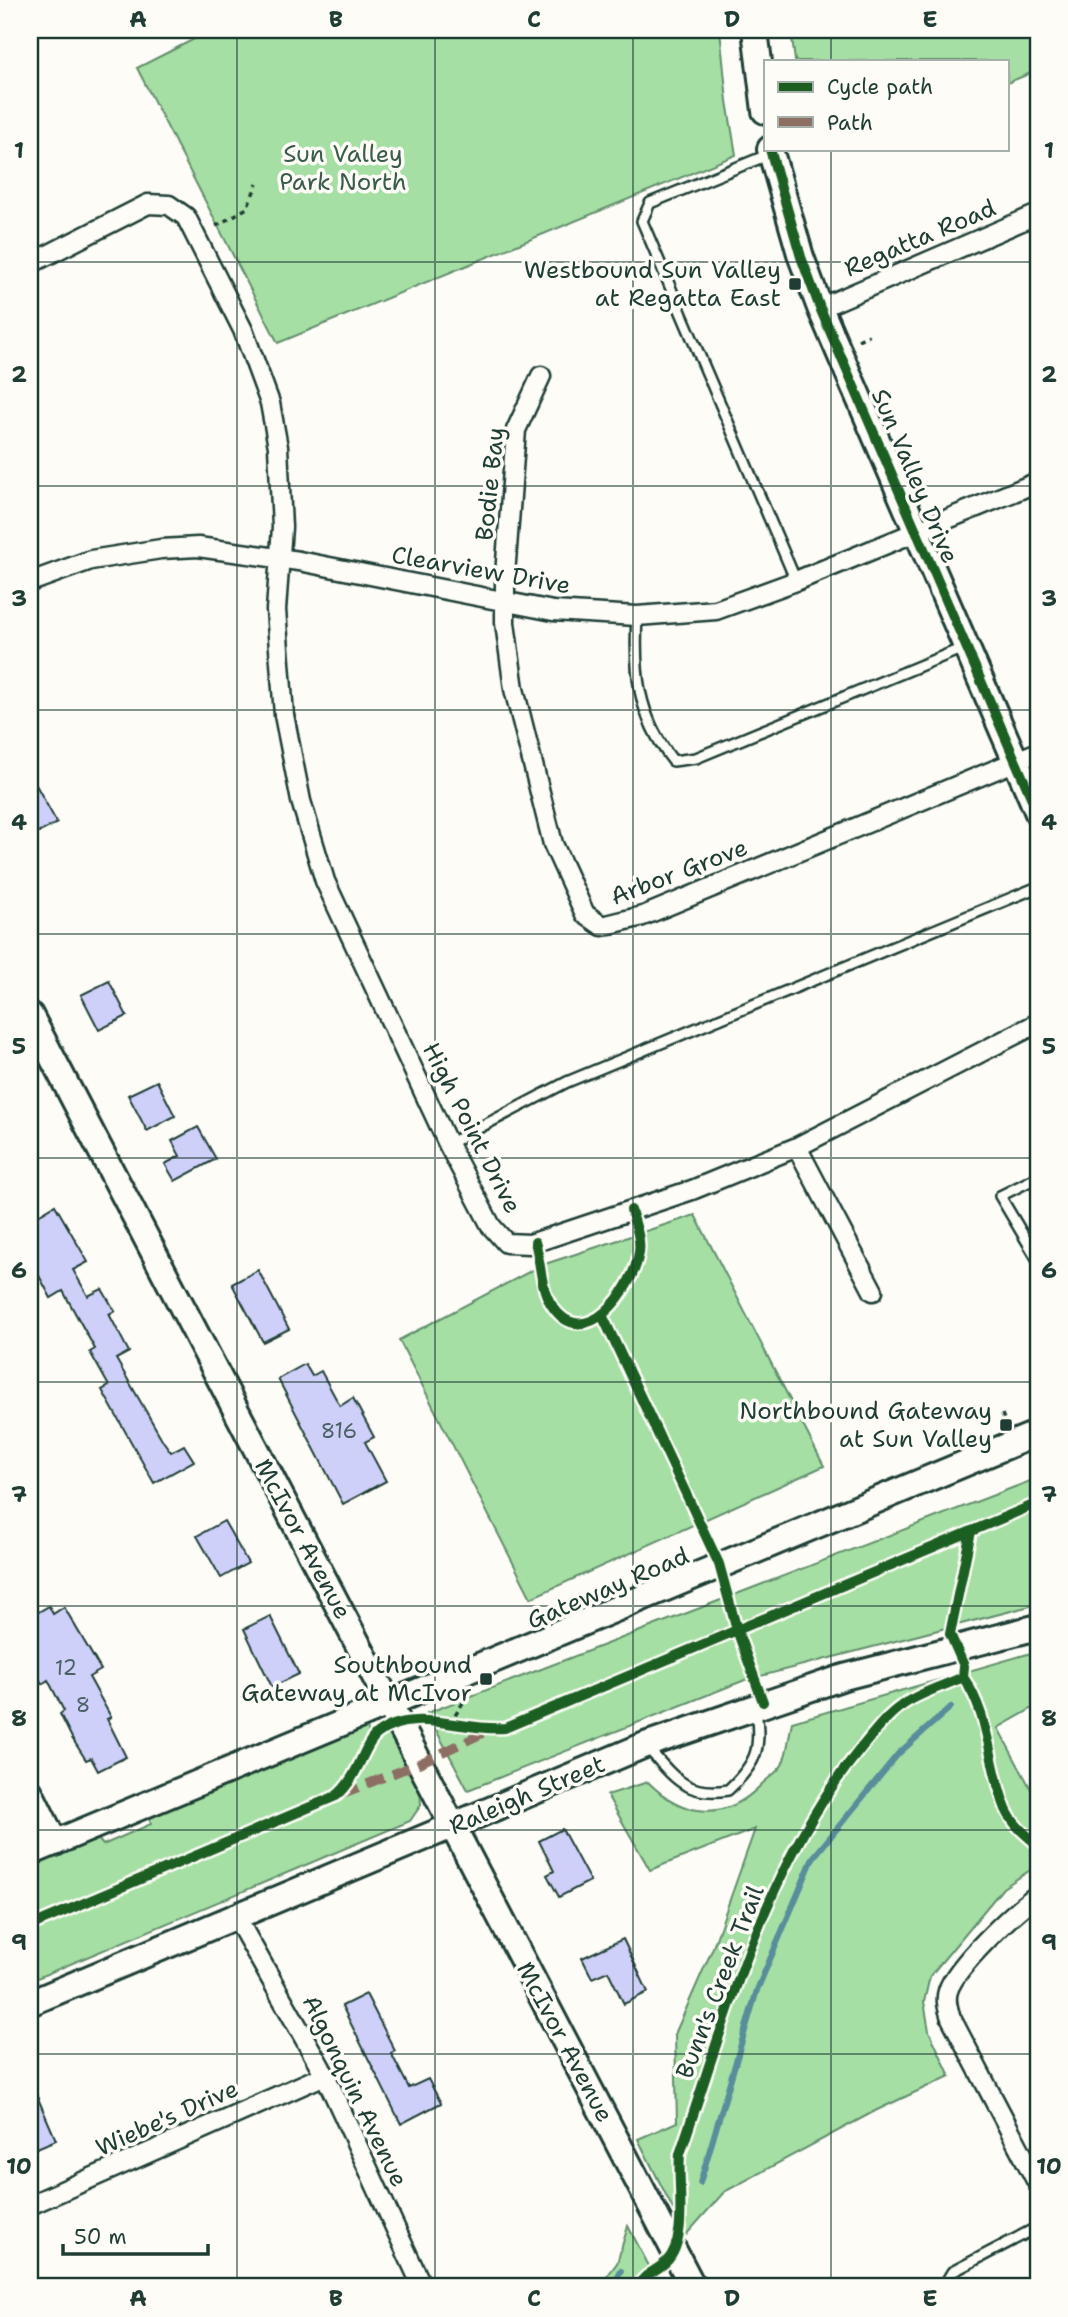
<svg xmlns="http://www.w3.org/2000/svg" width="1068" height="2317" font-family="'Shantell Sans',sans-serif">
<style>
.green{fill:#a5dfa4;stroke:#628e6c;stroke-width:2}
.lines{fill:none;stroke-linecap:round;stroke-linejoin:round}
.stream{stroke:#598d9b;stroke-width:6}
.building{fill:#cfd0f9;stroke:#1f3d34;stroke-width:2}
.lane-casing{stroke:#1f3d34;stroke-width:14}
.street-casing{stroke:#1f3d34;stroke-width:23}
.secondary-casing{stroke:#1f3d34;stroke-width:30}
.path{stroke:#1f3d34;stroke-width:3.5;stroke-dasharray:5 5;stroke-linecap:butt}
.lane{stroke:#fdfcf7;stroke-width:9}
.street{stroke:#fdfcf7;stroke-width:18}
.secondary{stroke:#fdfcf7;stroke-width:24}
.quiet{stroke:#8d6e63;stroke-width:9;stroke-dasharray:18 9;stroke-linecap:butt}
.cycleway-casing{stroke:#fdfcf7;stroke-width:15}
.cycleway{stroke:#1b5e20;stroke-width:10}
.grid{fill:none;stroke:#1f3d34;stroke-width:2;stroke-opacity:0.55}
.poi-dot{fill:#1f3d34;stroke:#fdfcf7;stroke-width:2.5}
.labels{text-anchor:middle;stroke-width:7;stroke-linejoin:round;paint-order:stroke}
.number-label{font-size:21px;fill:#4b6265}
.park-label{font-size:24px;fill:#3a5d4a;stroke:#fdfcf7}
.street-label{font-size:24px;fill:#1f3d34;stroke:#fdfcf7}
.poi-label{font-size:24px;fill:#1f3d34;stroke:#fdfcf7;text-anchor:end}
.neatline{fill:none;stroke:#1f3d34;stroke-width:2.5}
.grid-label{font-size:23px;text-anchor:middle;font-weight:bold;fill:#1f3d34}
</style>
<rect width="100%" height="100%" fill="#fdfcf7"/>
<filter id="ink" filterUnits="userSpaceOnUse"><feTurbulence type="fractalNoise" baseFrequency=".0143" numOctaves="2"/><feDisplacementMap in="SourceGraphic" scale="14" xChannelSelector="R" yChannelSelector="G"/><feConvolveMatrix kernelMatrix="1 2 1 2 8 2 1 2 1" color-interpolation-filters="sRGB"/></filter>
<g filter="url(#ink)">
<path class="green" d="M212,30H720L727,101L736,155L278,343L137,68Z
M791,30H1038V70L1007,83V61H795Z
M695,1215L824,1466L531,1598L399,1340L542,1265Z
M1038,1478V1604L745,1680L468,1790L427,1713Z
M1038,1651V1705L998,1728L1038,1802V1865L1003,1888L930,1976L924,2002L929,2031L950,2076L877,2110L724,2192L686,2235L638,2139L677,2122L675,2034L712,1950L755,1829L650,1870L607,1795L648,1782C684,1818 726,1822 762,1784C768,1778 778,1772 782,1765C788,1753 789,1735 792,1722Z
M365,1723L370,1736L389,1731L420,1788L421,1805L410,1821L30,1981V1867L98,1839L103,1845L151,1824L148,1815Z
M628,2226L660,2287H599L617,2263Z"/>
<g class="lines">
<path class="stream" d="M700,2183L757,1990L813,1858L898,1754L951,1707
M613,2287L621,2271"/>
</g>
<path class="building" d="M30,774L57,823L30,837Z
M109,981L127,1016L99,1030L81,995Z
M157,1081L175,1116L147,1131L128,1095Z
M198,1127L216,1159L175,1181L165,1164L180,1156L172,1141Z
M55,1205L88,1262L73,1270L88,1296L102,1289L115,1311L109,1314L129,1352L116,1359L163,1441L171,1452L184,1445L194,1461L154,1483L102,1390L109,1386L90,1352L95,1349L63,1291L51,1298L30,1259V1220Z
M258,1270L289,1329L263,1342L232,1284Z
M305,1364L312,1376L321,1371L340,1406L353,1398L374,1437L365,1442L386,1481L343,1504L278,1379Z
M224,1521L248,1563L221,1578L197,1536Z
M49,1606L53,1614L64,1607L101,1670L89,1677L111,1717L107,1719L126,1757L98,1771L91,1758L86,1760L72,1738L60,1714L64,1711L48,1680L42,1684L30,1661V1617Z
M270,1616L299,1674L272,1687L244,1629Z
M562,1829L590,1881L559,1897L547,1875L554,1871L539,1841Z
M623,1939L648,1992L624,2004L608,1971L592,1978L582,1958Z
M366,1994L395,2051L391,2053L409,2088L428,2079L441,2103L401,2124L342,2006Z
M30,2080L56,2140L30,2151Z"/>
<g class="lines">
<g class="lane-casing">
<path id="lane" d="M770,154L650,203L642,221L796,581
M637,616C634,672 637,715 673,761L696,758L963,648
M448,1144L567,1082L1038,887
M1038,1177L1000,1196L1038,1260
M646,1746C673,1776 685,1797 728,1790C758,1762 761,1749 756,1709
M943,2287L952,2272L1038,2227"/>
</g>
<g class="street-casing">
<path id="street" d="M30,264L148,204L169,205L186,217L243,330L270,403L278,447L282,527L276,610L284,715L301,801L325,881L448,1144L491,1226L506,1243L530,1244L692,1190L797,1147L1038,1023
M820,308L1038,214
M541,376L516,430L505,575V623L514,689L553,844L585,914L602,926L643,916L1038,752
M30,582L91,560L161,549L198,547L299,561L553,611L637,616L716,610L796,581L1038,482
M797,1147L873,1291
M1038,1895C1017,1908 955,1967 948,1991C945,2000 948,2009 951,2018L1038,2184
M236,1917L325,2075L421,2284L415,2287
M30,2205L325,2075"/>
</g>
<g class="secondary-casing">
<path id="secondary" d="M755,30L765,111
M770,149L801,257L820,308L1038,813
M30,1015L693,2287
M30,1792L55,1843
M30,1853L1038,1433
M30,2003L645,1745L844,1677L1038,1627"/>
</g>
<path class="path" d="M216,226L247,208L257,184
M858,340L869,335
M1002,1414L1006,1425
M450,1724L467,1696"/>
<use href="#lane" class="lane"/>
<use href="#street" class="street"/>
<use href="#secondary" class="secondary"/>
<path class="quiet" d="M342,1794L420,1763L490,1730"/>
<g class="cycleway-casing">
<path id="cycleway" d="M770,149L801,257L820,308L1038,813
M535,1242C541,1262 540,1287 551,1304C584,1357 634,1289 639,1252C641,1238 635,1224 631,1210
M603,1317L719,1564L737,1630L763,1702
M963,1677C991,1717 988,1765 1006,1809C1013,1825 1026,1835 1038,1845
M30,1926L336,1796C359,1778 363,1745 377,1734C412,1706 465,1732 505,1728L1038,1503
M637,2287C644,2274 655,2272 666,2262C689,2240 677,2184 680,2154C727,2016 766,1863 861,1748C873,1734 885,1717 901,1706C918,1693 944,1686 963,1677L964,1666L950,1634L971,1531"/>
</g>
<use href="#cycleway" class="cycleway"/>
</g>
</g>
<path class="grid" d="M237,30V2287M435,30V2287M633,30V2287M831,30V61M831,149V2287M30,262H1038M30,486H1038M30,710H1038M30,934H1038M30,1158H1038M30,1382H1038M30,1606H1038M30,1830H1038M30,2054H1038"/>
<g class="poi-dot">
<rect x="788" y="277" width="14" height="14" rx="3.5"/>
<rect x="999" y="1418" width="14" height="14" rx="3.5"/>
<rect x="479" y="1672" width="14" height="14" rx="3.5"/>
</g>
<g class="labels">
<g class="number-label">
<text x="339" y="1438">816</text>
<text x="66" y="1675">12</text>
<text x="83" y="1712">8</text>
</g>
<g class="park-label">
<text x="343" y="162">Sun Valley<tspan x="343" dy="28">Park North</tspan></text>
</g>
<g class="street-label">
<text transform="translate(920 238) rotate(-23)" y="8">Regatta Road</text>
<text transform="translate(915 476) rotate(67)" y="8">Sun Valley Drive</text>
<text transform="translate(490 484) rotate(-84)" y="8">Bodie Bay</text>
<text transform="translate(481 570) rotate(10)" y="8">Clearview Drive</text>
<text transform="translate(679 872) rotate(-21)" y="8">Arbor Grove</text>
<text transform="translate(472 1128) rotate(63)" y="8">High Point Drive</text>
<text transform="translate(303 1539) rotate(62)" y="8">McIvor Avenue</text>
<text transform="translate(608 1588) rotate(-23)" y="8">Gateway Road</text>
<text transform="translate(527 1795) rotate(-23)" y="8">Raleigh Street</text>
<text transform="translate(720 1982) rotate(-69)" y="8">Bunn's Creek Trail</text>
<text transform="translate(565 2042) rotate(62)" y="8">McIvor Avenue</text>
<text transform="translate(355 2091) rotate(64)" y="8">Algonquin Avenue</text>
<text transform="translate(167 2118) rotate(-24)" y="8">Wiebe's Drive</text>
</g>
<g class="poi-label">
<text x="781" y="278">Westbound Sun Valley<tspan x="781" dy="28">at Regatta East</tspan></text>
<text x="992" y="1419">Northbound Gateway<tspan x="992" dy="28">at Sun Valley</tspan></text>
<text x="472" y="1673">Southbound<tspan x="472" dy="28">Gateway at McIvor</tspan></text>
</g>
</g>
<rect width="1068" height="2317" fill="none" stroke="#fdfcf7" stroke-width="77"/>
<rect x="764" y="60" width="245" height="91" fill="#fdfcf7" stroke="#a4b0a9" stroke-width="2"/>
<rect x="778" y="82" width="35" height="10" fill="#1b5e20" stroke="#a4b0a9" stroke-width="2"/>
<text x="827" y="94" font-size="21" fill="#1f3d34">Cycle path</text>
<rect x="778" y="117" width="35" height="10" fill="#8d6e63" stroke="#a4b0a9" stroke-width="2"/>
<text x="827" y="130" font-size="21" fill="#1f3d34">Path</text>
<path d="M63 2244v10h145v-10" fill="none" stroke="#1f3d34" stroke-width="3.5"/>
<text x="74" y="2244" font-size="21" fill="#1f3d34" stroke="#fdfcf7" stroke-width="5" paint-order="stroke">50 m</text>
<rect x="38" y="38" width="992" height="2240" class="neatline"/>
<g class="grid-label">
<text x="138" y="27">A</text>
<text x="336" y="27">B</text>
<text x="534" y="27">C</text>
<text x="732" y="27">D</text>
<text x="930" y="27">E</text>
<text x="19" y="158">1</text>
<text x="1049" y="158">1</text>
<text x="19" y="382">2</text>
<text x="1049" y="382">2</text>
<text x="19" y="606">3</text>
<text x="1049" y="606">3</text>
<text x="19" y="830">4</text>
<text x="1049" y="830">4</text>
<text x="19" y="1054">5</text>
<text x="1049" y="1054">5</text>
<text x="19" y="1278">6</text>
<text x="1049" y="1278">6</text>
<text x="19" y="1502">7</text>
<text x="1049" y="1502">7</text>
<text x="19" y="1726">8</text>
<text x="1049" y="1726">8</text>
<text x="19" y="1950">9</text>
<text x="1049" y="1950">9</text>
<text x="19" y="2174">10</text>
<text x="1049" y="2174">10</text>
<text x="138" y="2306">A</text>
<text x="336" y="2306">B</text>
<text x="534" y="2306">C</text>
<text x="732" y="2306">D</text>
<text x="930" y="2306">E</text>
</g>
</svg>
